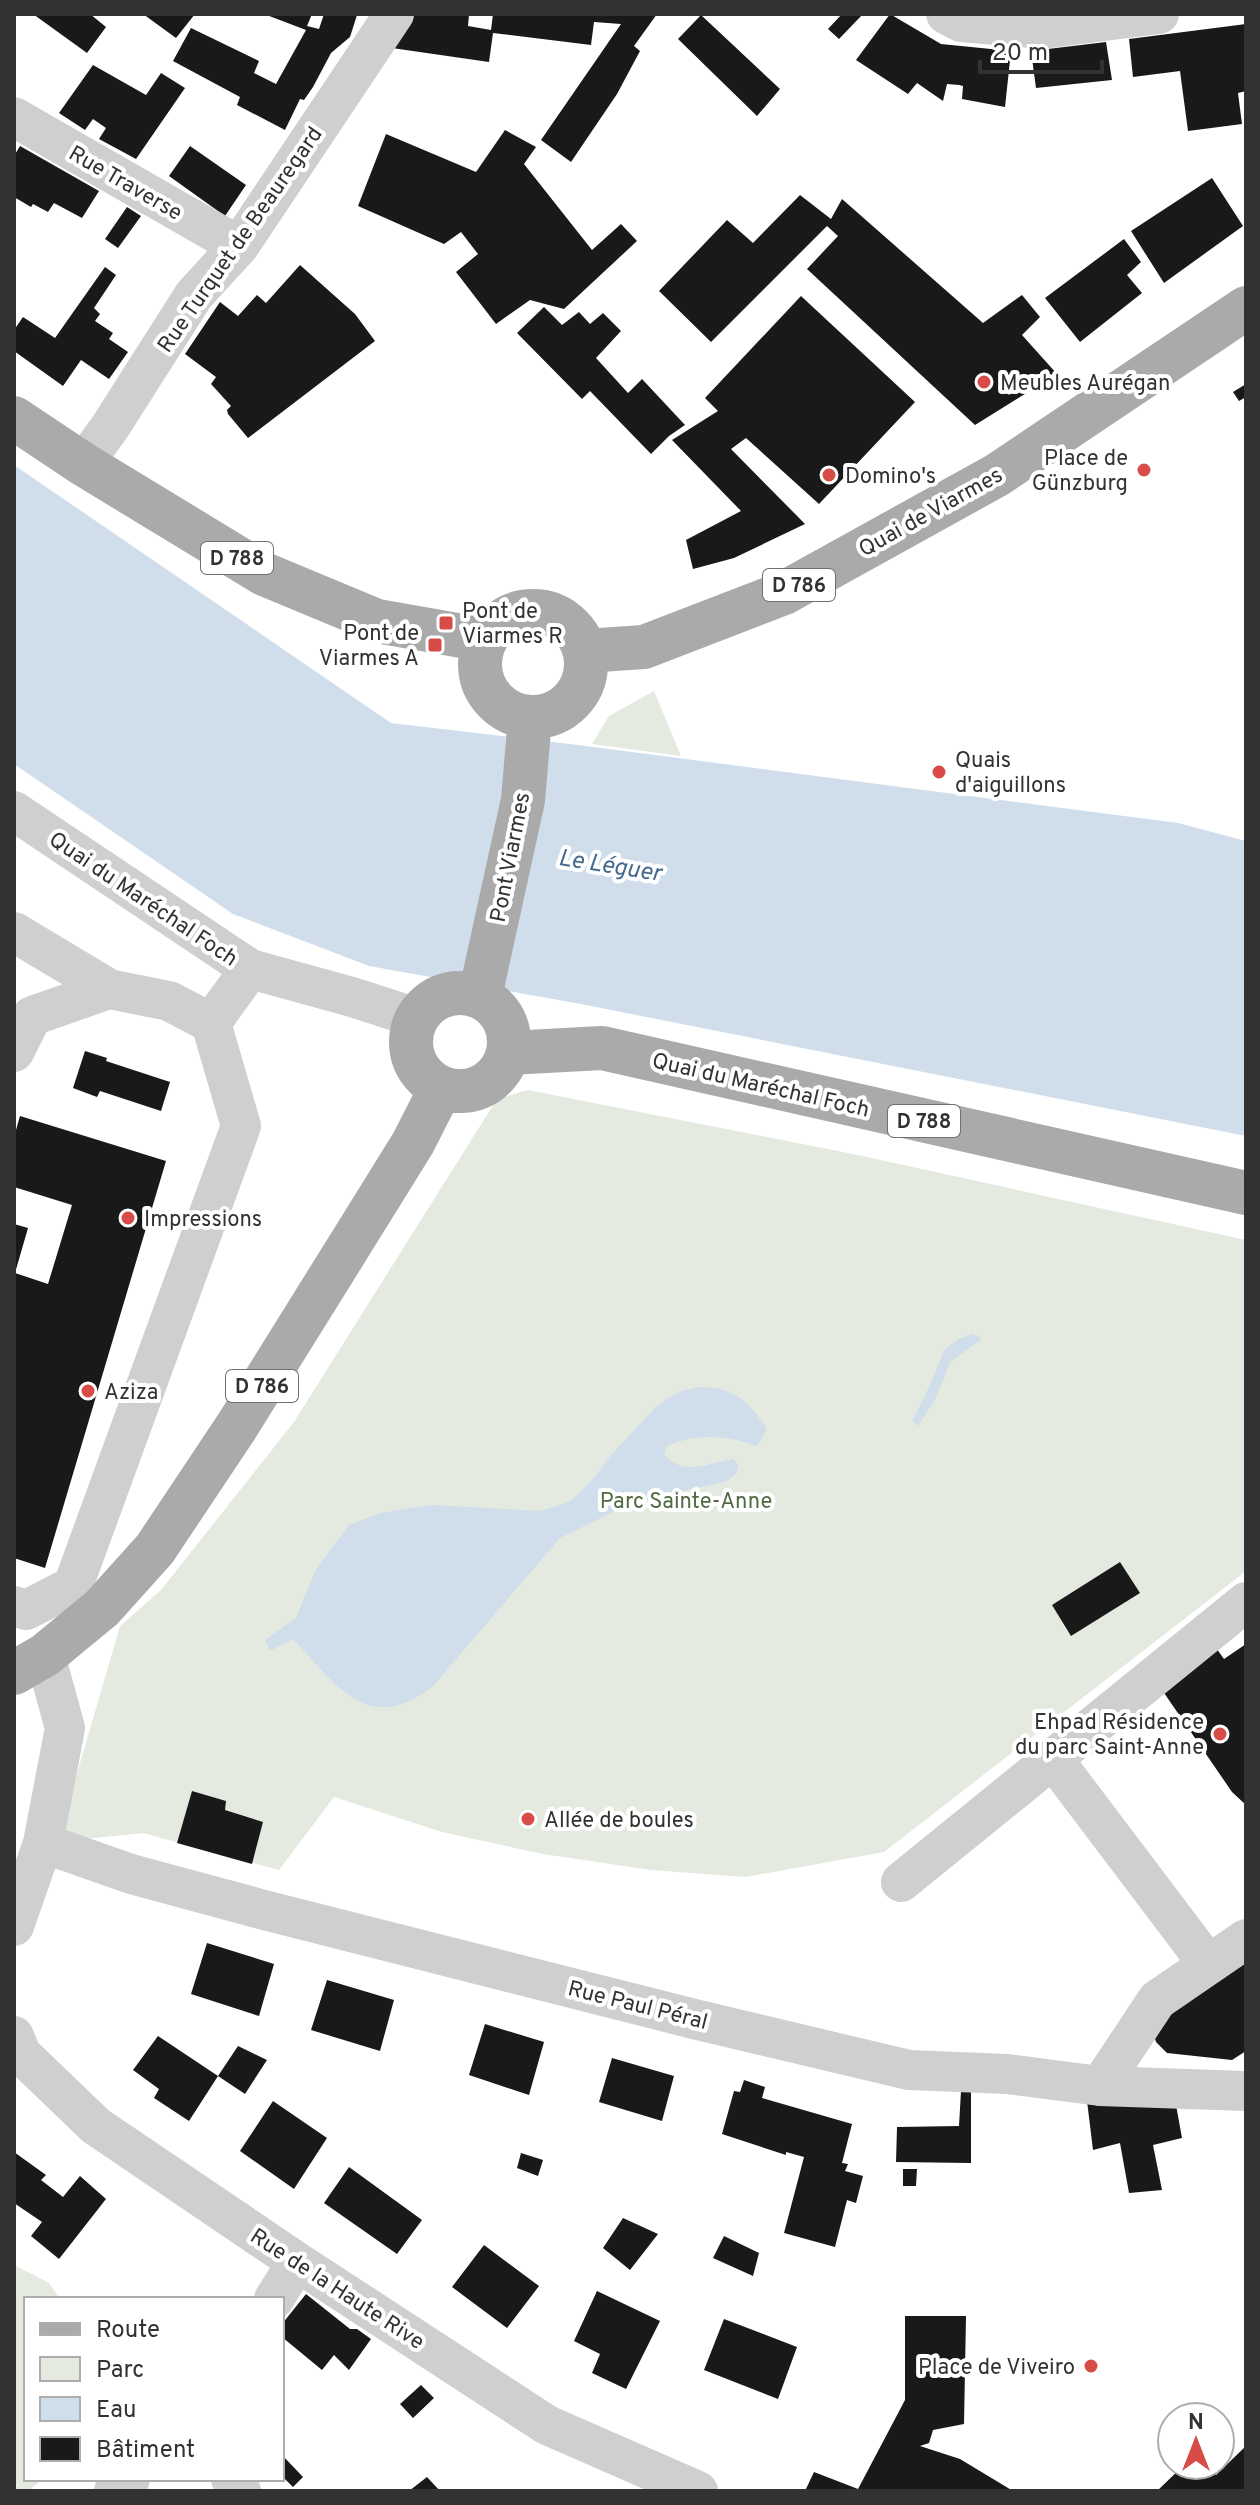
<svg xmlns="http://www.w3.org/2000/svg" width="1260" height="2505" font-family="Overpass,sans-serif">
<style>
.green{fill:#e4eadf}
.water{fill:#d0ddeb}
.building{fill:#191919}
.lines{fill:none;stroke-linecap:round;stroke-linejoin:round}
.minor{stroke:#cfcfcf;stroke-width:40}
.major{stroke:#aaa;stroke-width:44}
.poi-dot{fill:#d74c46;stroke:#fff;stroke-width:3}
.labels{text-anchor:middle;stroke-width:8;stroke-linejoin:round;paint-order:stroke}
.shield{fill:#fff;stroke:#707070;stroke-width:2}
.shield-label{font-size:20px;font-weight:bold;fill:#323232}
.street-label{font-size:22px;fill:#323232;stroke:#fff}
.poi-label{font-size:22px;fill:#323232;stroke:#fff;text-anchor:start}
.park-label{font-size:22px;fill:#516a42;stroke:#fff}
.water-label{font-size:24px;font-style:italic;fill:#466a8e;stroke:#fff}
</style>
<rect width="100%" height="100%" fill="#fff"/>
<path class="green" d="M654,691L681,756L592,744L609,716Z
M528,1090L853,1154L1246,1240V1571L884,1852L745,1877L651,1870L543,1854L442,1832L334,1797L279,1870L143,1833L57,1842L120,1626L161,1590L294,1422L497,1099Z
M14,2265L49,2283L60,2299H26V2479H43L28,2491H14Z"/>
<path class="water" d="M14,465L391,723L578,745L1178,823L1246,841V1136L581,1004L369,966L233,914L14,764Z
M973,1334L982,1339L950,1362L936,1398L918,1426L912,1421L924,1398L945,1349L959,1339Z
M698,1387C734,1387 748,1400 767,1429L757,1446C727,1435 696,1433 667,1446L664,1454C681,1477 710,1463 733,1459L738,1464C738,1475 732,1478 723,1482L657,1497L615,1511L560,1538L433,1686C367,1737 338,1686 293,1639L270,1651L265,1640L296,1618L316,1569L349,1525L380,1513L431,1505L540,1511L564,1504L573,1499L593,1479L611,1455L656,1407L678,1392Z"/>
<path class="building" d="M33,14H90L106,27L87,53Z
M143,14H195L176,38Z
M264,14H312L307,26L319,29L324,14L357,15L350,37L331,53L313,87L304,100L300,99L285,130L237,105L240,97L173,61L191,28L259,61L254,73L276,84L306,30Z
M409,14H465L469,15L468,26L491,30L493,14H657L634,46L640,51L617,94L571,162L541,140L621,24L594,22L591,45L493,33L489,62L385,47Z
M842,14H863L839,39L828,29Z
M890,14L941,44L1011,51L1005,107L962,99L963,86L959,85L947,84L943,101L917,83L908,94L856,60Z
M701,15L780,89L757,116L678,39Z
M1246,24V91L1238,93L1242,124L1188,131L1180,71L1133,77L1129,39Z
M1106,42L1112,80L1036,88L1031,51Z
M93,65L146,95L161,73L185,88L136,159L99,139L106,128L93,119L85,130L59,113Z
M505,130L536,147L524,164L592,250L621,224L637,241L564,309L530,300L496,324L456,272L478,254L461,232L444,244L358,206L386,134L476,172Z
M20,146L99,191L82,218L54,203L48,212L33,204L31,207L14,197V156Z
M190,146L246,185L225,216L169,176Z
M1212,178L1243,226L1164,283L1131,231Z
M800,195L831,219L842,199L983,323L1022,295L1040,317L1022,335L1057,374L975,425L807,269L838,236L827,226L711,342L659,291L727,220L753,243Z
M127,207L141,216L118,248L105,239Z
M1124,239L1141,262L1127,275L1142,293L1080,342L1045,298Z
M300,265L355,314L375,341L248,438L228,414L227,410L231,406L211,384L216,377L185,354L220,302L238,316L257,295L266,303Z
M105,267L116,275L94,308L100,314L95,321L113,333L109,339L128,352L109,379L81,360L63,386L14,351V330L23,317L55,338Z
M801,296L915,402L819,504L746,438L731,449L805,524L734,558L693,569L686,540L741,511L672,440L718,411L705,398Z
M544,307L562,325L579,312L590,324L603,313L621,331L596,358L628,393L642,379L685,425L669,436L651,454L590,391L582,399L517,333Z
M1246,384V397L1239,401L1233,392Z
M85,1051L107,1058L106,1061L170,1082L161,1111L100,1091L97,1097L73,1088Z
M20,1116L166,1161L45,1568L14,1558V1224L28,1228L15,1273L48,1284L72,1205L14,1187V1137Z
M1120,1562L1140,1593L1071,1636L1052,1605Z
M1246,1644V1805L1232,1792L1160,1687L1214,1645L1224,1659Z
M192,1791L226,1801L225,1810L263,1822L252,1864L177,1843Z
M207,1943L274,1964L259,2016L191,1994Z
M1246,1953V2051L1232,2060L1167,2053L1156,2042L1153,2032L1155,2017Z
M327,1980L394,2000L380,2051L311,2030Z
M485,2024L544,2042L529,2095L469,2075Z
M158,2036L218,2076L238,2046L267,2060L245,2094L218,2076L189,2121L154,2098L159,2089L133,2070Z
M612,2058L674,2076L662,2121L599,2102Z
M744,2080L765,2087L762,2098L852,2124L842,2163L848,2164L845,2171L863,2176L856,2203L847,2200L835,2247L784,2233L804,2157L786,2152V2155L722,2134L734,2091L740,2092Z
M961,2091L971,2092V2163L896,2162L897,2127L959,2126Z
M273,2101L327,2138L294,2189L240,2151Z
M1087,2101L1176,2105L1182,2138L1153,2145L1162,2190L1129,2193L1120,2143L1093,2150Z
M14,2152L46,2175L41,2180L63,2197L80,2176L106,2199L59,2259L31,2236L42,2222L14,2203Z
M521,2153L543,2160L538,2176L517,2168Z
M349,2167L422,2220L397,2254L324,2203Z
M903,2169H917L916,2186H903Z
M623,2218L658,2234L630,2270L603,2248Z
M724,2236L759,2253L753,2276L713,2258Z
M484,2245L539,2286L507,2328L452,2287Z
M597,2291L660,2321L626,2389L592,2373L600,2354L574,2341Z
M306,2294L350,2329H357L371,2339L349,2370L334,2355L322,2370L282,2337V2324Z
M905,2316H966L964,2424L933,2430L929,2443L920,2446L960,2459L1013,2491H805L814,2472L858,2489L905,2400Z
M724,2319L797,2347L778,2399L704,2370Z
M421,2385L434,2398L413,2418L400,2404Z
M1246,2446V2491H1157L1184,2465H1207L1216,2475Z
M282,2455L303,2477L293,2487L282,2476Z
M427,2477L440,2491H409Z"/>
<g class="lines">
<path class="minor" d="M946,14L961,22L1042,29L1159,14
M14,117L239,246
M83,464L110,427L194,295L239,246L394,14
M14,811L250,969L352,997L417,1018
M14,932L109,989
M211,1023L250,969
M14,1052L32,1016L109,989L169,1001L211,1023
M14,1606L26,1610L73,1586L241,1126L211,1023
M1053,1759L1208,1964
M43,1843L131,1874L264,1910L694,2019L909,2070L1007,2074L1100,2086L1246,2091
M901,1882L1246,1602
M14,1926L43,1843L65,1728L45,1655
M14,2036L21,2054L96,2126L297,2262L547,2425L698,2491
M1100,2086L1157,2000L1246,1939
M274,2299L297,2262
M231,2479L241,2491
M114,2491L130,2479"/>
<path class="major" d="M14,418L83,464L264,574L377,621L485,640
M480 664a53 53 0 1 1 106 0a53 53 0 1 1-106 0Z
M585,651L644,647L784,593L997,475L1246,308
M411 1042a49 49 0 1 1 98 0a49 49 0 1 1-98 0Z
M480,996L523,800L530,718
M509,1053L602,1048L1246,1193
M14,1673L45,1655L102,1608L155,1549L237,1426L354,1238L413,1143L441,1088"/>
</g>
<g class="poi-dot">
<circle cx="984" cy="382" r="8"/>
<circle cx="1144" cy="470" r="8"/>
<circle cx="829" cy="475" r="8"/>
<rect x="438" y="615" width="16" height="16" rx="4"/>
<rect x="427" y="637" width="16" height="16" rx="4"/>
<circle cx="939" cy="772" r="8"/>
<circle cx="128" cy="1218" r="8"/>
<circle cx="88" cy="1391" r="8"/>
<circle cx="1220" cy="1734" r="8"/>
<circle cx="528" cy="1819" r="8"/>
<circle cx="1091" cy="2366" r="8"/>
</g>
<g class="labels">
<g class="shield">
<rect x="201" y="542" width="72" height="32" rx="6"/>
<rect x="763" y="569" width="72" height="32" rx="6"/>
<rect x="888" y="1105" width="72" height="32" rx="6"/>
<rect x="226" y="1370" width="72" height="32" rx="6"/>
</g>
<g class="shield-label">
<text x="237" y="565">D 788</text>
<text x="799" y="592">D 786</text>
<text x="924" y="1128">D 788</text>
<text x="262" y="1393">D 786</text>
</g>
<g class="street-label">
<text transform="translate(126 182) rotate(30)" y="8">Rue Traverse</text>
<text transform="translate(239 239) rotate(-55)" y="8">Rue Turquet de Beauregard</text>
<text transform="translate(930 511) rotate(-29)" y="8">Quai de Viarmes</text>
<text transform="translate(509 857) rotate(-79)" y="8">Pont Viarmes</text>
<text transform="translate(144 898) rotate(34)" y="8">Quai du Maréchal Foch</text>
<text transform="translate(761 1084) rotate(13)" y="8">Quai du Maréchal Foch</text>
<text transform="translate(638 2004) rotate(14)" y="8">Rue Paul Péral</text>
<text transform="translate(338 2288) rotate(33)" y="8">Rue de la Haute Rive</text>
</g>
<g class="poi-label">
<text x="1000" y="390">Meubles Aurégan</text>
<text x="1128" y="465" text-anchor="end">Place de<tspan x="1128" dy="25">Günzburg</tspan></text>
<text x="845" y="483">Domino's</text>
<text x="462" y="618">Pont de<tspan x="462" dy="25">Viarmes R</tspan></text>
<text x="419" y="640" text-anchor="end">Pont de<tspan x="419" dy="25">Viarmes A</tspan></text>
<text x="955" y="767">Quais<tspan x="955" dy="25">d'aiguillons</tspan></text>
<text x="144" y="1226">Impressions</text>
<text x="104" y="1399">Aziza</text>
<text x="1204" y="1729" text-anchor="end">Ehpad Résidence<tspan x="1204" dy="25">du parc Saint-Anne</tspan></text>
<text x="544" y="1827">Allée de boules</text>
<text x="1075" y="2374" text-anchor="end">Place de Viveiro</text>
</g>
<g class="park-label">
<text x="686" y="1508">Parc Sainte-Anne</text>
</g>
<g class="water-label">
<text transform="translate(610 865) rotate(9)" y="8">Le Léguer</text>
</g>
</g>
<rect width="1260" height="2505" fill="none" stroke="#323232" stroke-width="32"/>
<rect x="24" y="2297" width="260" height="184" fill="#ffffff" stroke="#adadad" stroke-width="2"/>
<rect x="40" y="2323" width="40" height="12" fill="#aaaaaa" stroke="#adadad" stroke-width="2"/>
<text x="96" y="2337" font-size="24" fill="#323232">Route</text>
<rect x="40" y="2357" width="40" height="24" fill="#e4eadf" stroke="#adadad" stroke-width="2"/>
<text x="96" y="2377" font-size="24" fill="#323232">Parc</text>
<rect x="40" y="2397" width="40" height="24" fill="#d0ddeb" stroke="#adadad" stroke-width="2"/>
<text x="96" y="2417" font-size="24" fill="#323232">Eau</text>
<rect x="40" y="2437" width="40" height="24" fill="#191919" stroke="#adadad" stroke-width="2"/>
<text x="96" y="2457" font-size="24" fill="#323232">Bâtiment</text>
<g transform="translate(1196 2441)"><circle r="38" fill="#ffffff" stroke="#adadad" stroke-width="2"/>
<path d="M0-6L14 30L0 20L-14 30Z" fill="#d74c46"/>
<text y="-12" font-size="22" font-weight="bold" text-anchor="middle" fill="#323232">N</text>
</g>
<path d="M980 60v12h122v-12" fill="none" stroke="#323232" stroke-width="4"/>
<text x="992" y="60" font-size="24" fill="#323232" stroke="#ffffff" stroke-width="6" paint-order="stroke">20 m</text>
</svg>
